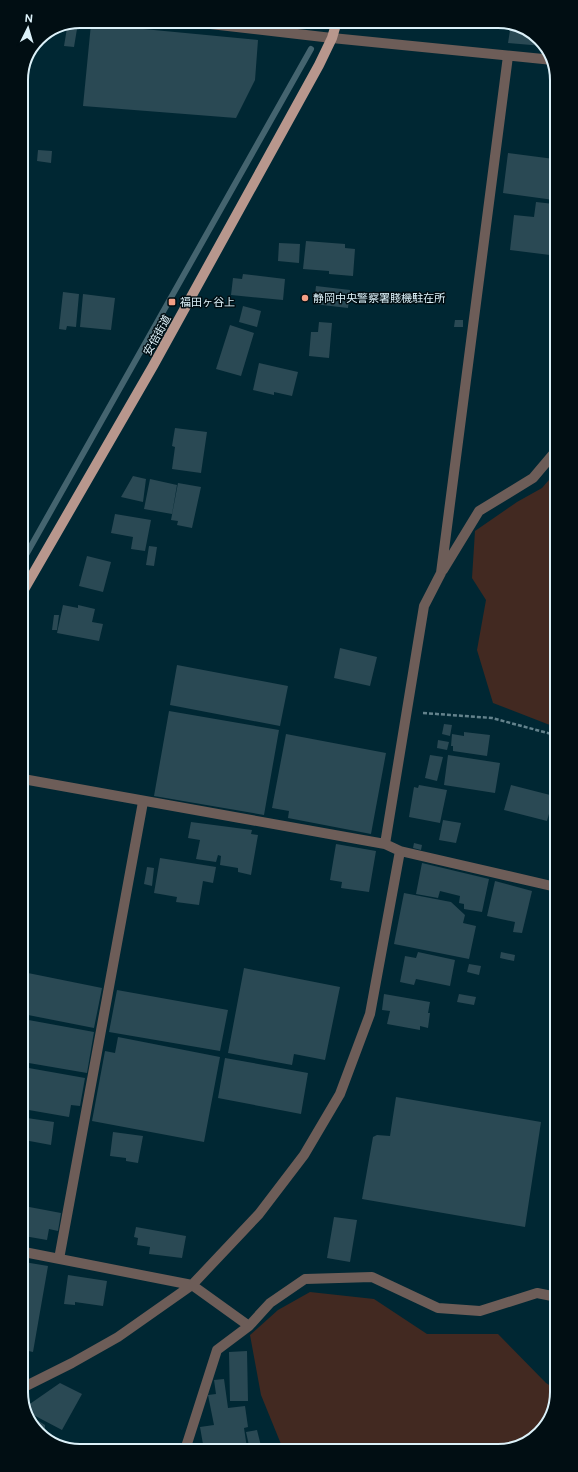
<svg xmlns="http://www.w3.org/2000/svg" width="578" height="1472" font-family="'DM Sans','Noto Sans JP',sans-serif">
<style>
.green{fill:#422921}
.lines{fill:none;stroke-linecap:round;stroke-linejoin:round}
.stream{stroke:#44646f;stroke-width:6}
.building{fill:#2a4954}
.path{stroke:#63828c;stroke-width:2.5;stroke-dasharray:4 2;stroke-linecap:butt}
.minor{stroke:#6d5d58;stroke-width:10}
.major{stroke:#b8978d;stroke-width:10}
.poi-dot{fill:#f39f85;stroke:#010e13;stroke-width:1.5}
.labels{text-anchor:middle;stroke-width:3;stroke-linejoin:round;paint-order:stroke}
.poi-label{font-size:11px;fill:#dcf1f9;stroke:#010e13;text-anchor:start}
.street-label{font-size:11px;fill:#dcf1f9;stroke:#010e13}
.rim{fill:none;stroke:#dcf1f9;stroke-width:2}
</style>
<rect width="100%" height="100%" fill="#002733"/>
<path class="green" d="M555,473V727L493,703L477,650L486,600L472,578L475,531L517,502L542,488Z
M310,1292L374,1299L427,1334H498L546,1383L557,1390L545,1428L517,1448L283,1449L261,1395L250,1335L278,1310Z"/>
<g class="lines">
<path class="stream" d="M22,562L311,49"/>
</g>
<path class="building" d="M467,21H473L472,24H467Z
M91,24L258,40L255,80L236,118L83,106Z
M511,24L534,33L543,46L508,43Z
M67,28L77,29L74,47L64,46Z
M38,150L52,151L51,163L37,161Z
M508,153L554,159V200L503,193Z
M536,202L554,204V239H552L550,255L510,250L514,215L534,217Z
M306,241L345,244V248L355,249L353,276L329,274V271L303,269Z
M279,243L300,244L299,263L278,261Z
M243,274L285,279L283,300L231,295L233,278L242,279Z
M316,286L350,290L348,308L314,304Z
M63,292L79,294L76,327L67,326L66,330L59,329Z
M83,294L115,298L111,330L80,327Z
M243,306L261,311L257,327L239,322Z
M455,320H463V327H454Z
M319,322L332,323L329,358L309,356L311,332H318Z
M230,325L254,333L241,376L216,369Z
M259,363L298,372L292,396L274,392V395L253,390Z
M554,426L555,427V439H551Z
M175,428L207,432L201,473L172,469L175,447L172,446Z
M133,476L146,479L143,502L121,497Z
M150,479L177,485L172,514L144,509Z
M178,483L201,487L192,528L177,525L178,521L171,520Z
M115,514L151,520L145,551L131,549L133,537L111,533Z
M149,546L157,547L154,566L146,565Z
M87,556L111,562L103,592L79,586Z
M63,605L78,608V605L95,609L92,622L103,624L99,641L57,633Z
M54,615H59L57,630H52Z
M340,648L377,657L370,686L334,678Z
M177,665L288,686L280,726L170,705Z
M23,706L29,707L27,725L23,724Z
M169,711L279,730L264,815L154,796Z
M444,724L452,725L450,736L442,734Z
M464,732L490,735L487,756L453,751V746H451L452,734L464,736Z
M286,734L386,753L371,834L288,818L289,811L272,808Z
M438,740L449,742L447,750L437,748Z
M430,755L443,757L437,781L425,778Z
M448,755L500,763L495,793L444,785Z
M419,785L447,790L440,823L409,817L414,787L418,788Z
M511,785L554,796L547,821L504,810Z
M443,820L461,823L456,843L439,840Z
M191,822L252,830L251,834L258,835L251,875L238,872V868L220,865L221,856L218,855L216,862L196,859L200,840L188,838Z
M414,843L422,845L421,850L413,848Z
M336,844L376,851L369,892L341,888L342,882L330,880Z
M160,858L216,867L213,883L203,881L199,905L176,902L177,897L154,893Z
M422,863L489,879L482,912L464,909V904L459,903L460,896L440,891L438,898L416,894Z
M147,867L154,868L152,886L144,884Z
M495,881L532,891L522,933L513,932L515,922L487,916Z
M404,893L451,902L465,915L463,923L476,926L469,959L394,944Z
M418,952L455,960L450,986L416,979L414,985L400,982L405,956L416,958Z
M501,952L515,955L514,961L500,958Z
M469,964L481,966L479,975L467,972Z
M244,968L340,987L325,1060L294,1054L292,1065L228,1053Z
M23,972L102,988L94,1028L23,1014Z
M117,990L228,1010L220,1051L109,1032Z
M384,994L430,1002L428,1013H430L428,1028L420,1026V1030L387,1024L390,1011L382,1010Z
M459,994L476,997L474,1005L457,1002Z
M23,1019L94,1032L87,1073L23,1062Z
M118,1037L220,1057L204,1142L92,1121L105,1051L115,1053Z
M225,1058L308,1073L301,1114L218,1098Z
M23,1067L85,1078L80,1106L71,1105L69,1117L23,1109Z
M396,1097L541,1122L525,1227L362,1199L373,1137L377,1135L390,1136Z
M27,1118L54,1122L51,1145L24,1140Z
M113,1132L143,1136L138,1163L126,1161V1158L110,1156Z
M24,1206L61,1213L58,1231L49,1229L47,1240L24,1236Z
M334,1217L357,1220L350,1262L327,1258Z
M136,1227L186,1236L182,1258L149,1254L150,1247L137,1245L138,1238L134,1237Z
M24,1262L48,1266L33,1352L24,1350Z
M68,1275L107,1281L103,1306L75,1302V1305L64,1304Z
M247,1351L248,1401H230L229,1352Z
M224,1379L228,1408L245,1406L248,1427L244,1428L247,1448L204,1450L200,1427L214,1425L208,1395L216,1394L214,1380Z
M60,1383L82,1394L62,1430L24,1410V1408Z
M27,1414L45,1425V1429H37Z
M257,1430L262,1450H250L246,1432Z"/>
<g class="lines">
<path class="path" d="M423,713L492,718L555,735"/>
<path class="minor" d="M184,21L332,38L553,60
M443,570L479,511L533,478L555,452
M23,779L385,844L400,851L556,887
M385,844L424,606L441,573L508,56
M24,1252L192,1285L249,1326
M59,1259L143,802
M24,1387L72,1363L118,1337L192,1285L259,1214L304,1155L340,1094L370,1014L400,851
M185,1450L217,1350L249,1326L270,1303L305,1279L372,1277L438,1308L480,1311L537,1293L557,1297"/>
<path class="major" d="M22,593L153,366L319,65L332,38L337,21"/>
</g>
<g class="poi-dot">
<circle cx="305" cy="298" r="4"/>
<rect x="168" y="298" width="8" height="8" rx="2"/>
</g>
<g class="labels">
<g class="poi-label">
<text x="313" y="302">静岡中央警察署賤機駐在所</text>
<text x="180" y="306">福田ヶ谷上</text>
</g>
<g class="street-label">
<text transform="translate(157 335) rotate(-61)" y="4">安倍街道</text>
</g>
</g>
<path d="M0 0H578V1472H0ZM80 28H498A52 52 0 0 1 550 80V1392A52 52 0 0 1 498 1444H80A52 52 0 0 1 28 1392V80A52 52 0 0 1 80 28Z" fill="#010e13" fill-rule="evenodd"/>
<path class="rim" d="M80 28H498A52 52 0 0 1 550 80V1392A52 52 0 0 1 498 1444H80A52 52 0 0 1 28 1392V80A52 52 0 0 1 80 28Z"/>
<g transform="translate(28 28) rotate(5)" stroke="#010e13" stroke-width="3" paint-order="stroke">
<path d="M0-3L7 15L0 10L-7 15Z" fill="#dcf1f9"/>
<text y="-6" font-size="11" font-weight="bold" text-anchor="middle" fill="#dcf1f9">N</text>
</g>
</svg>
